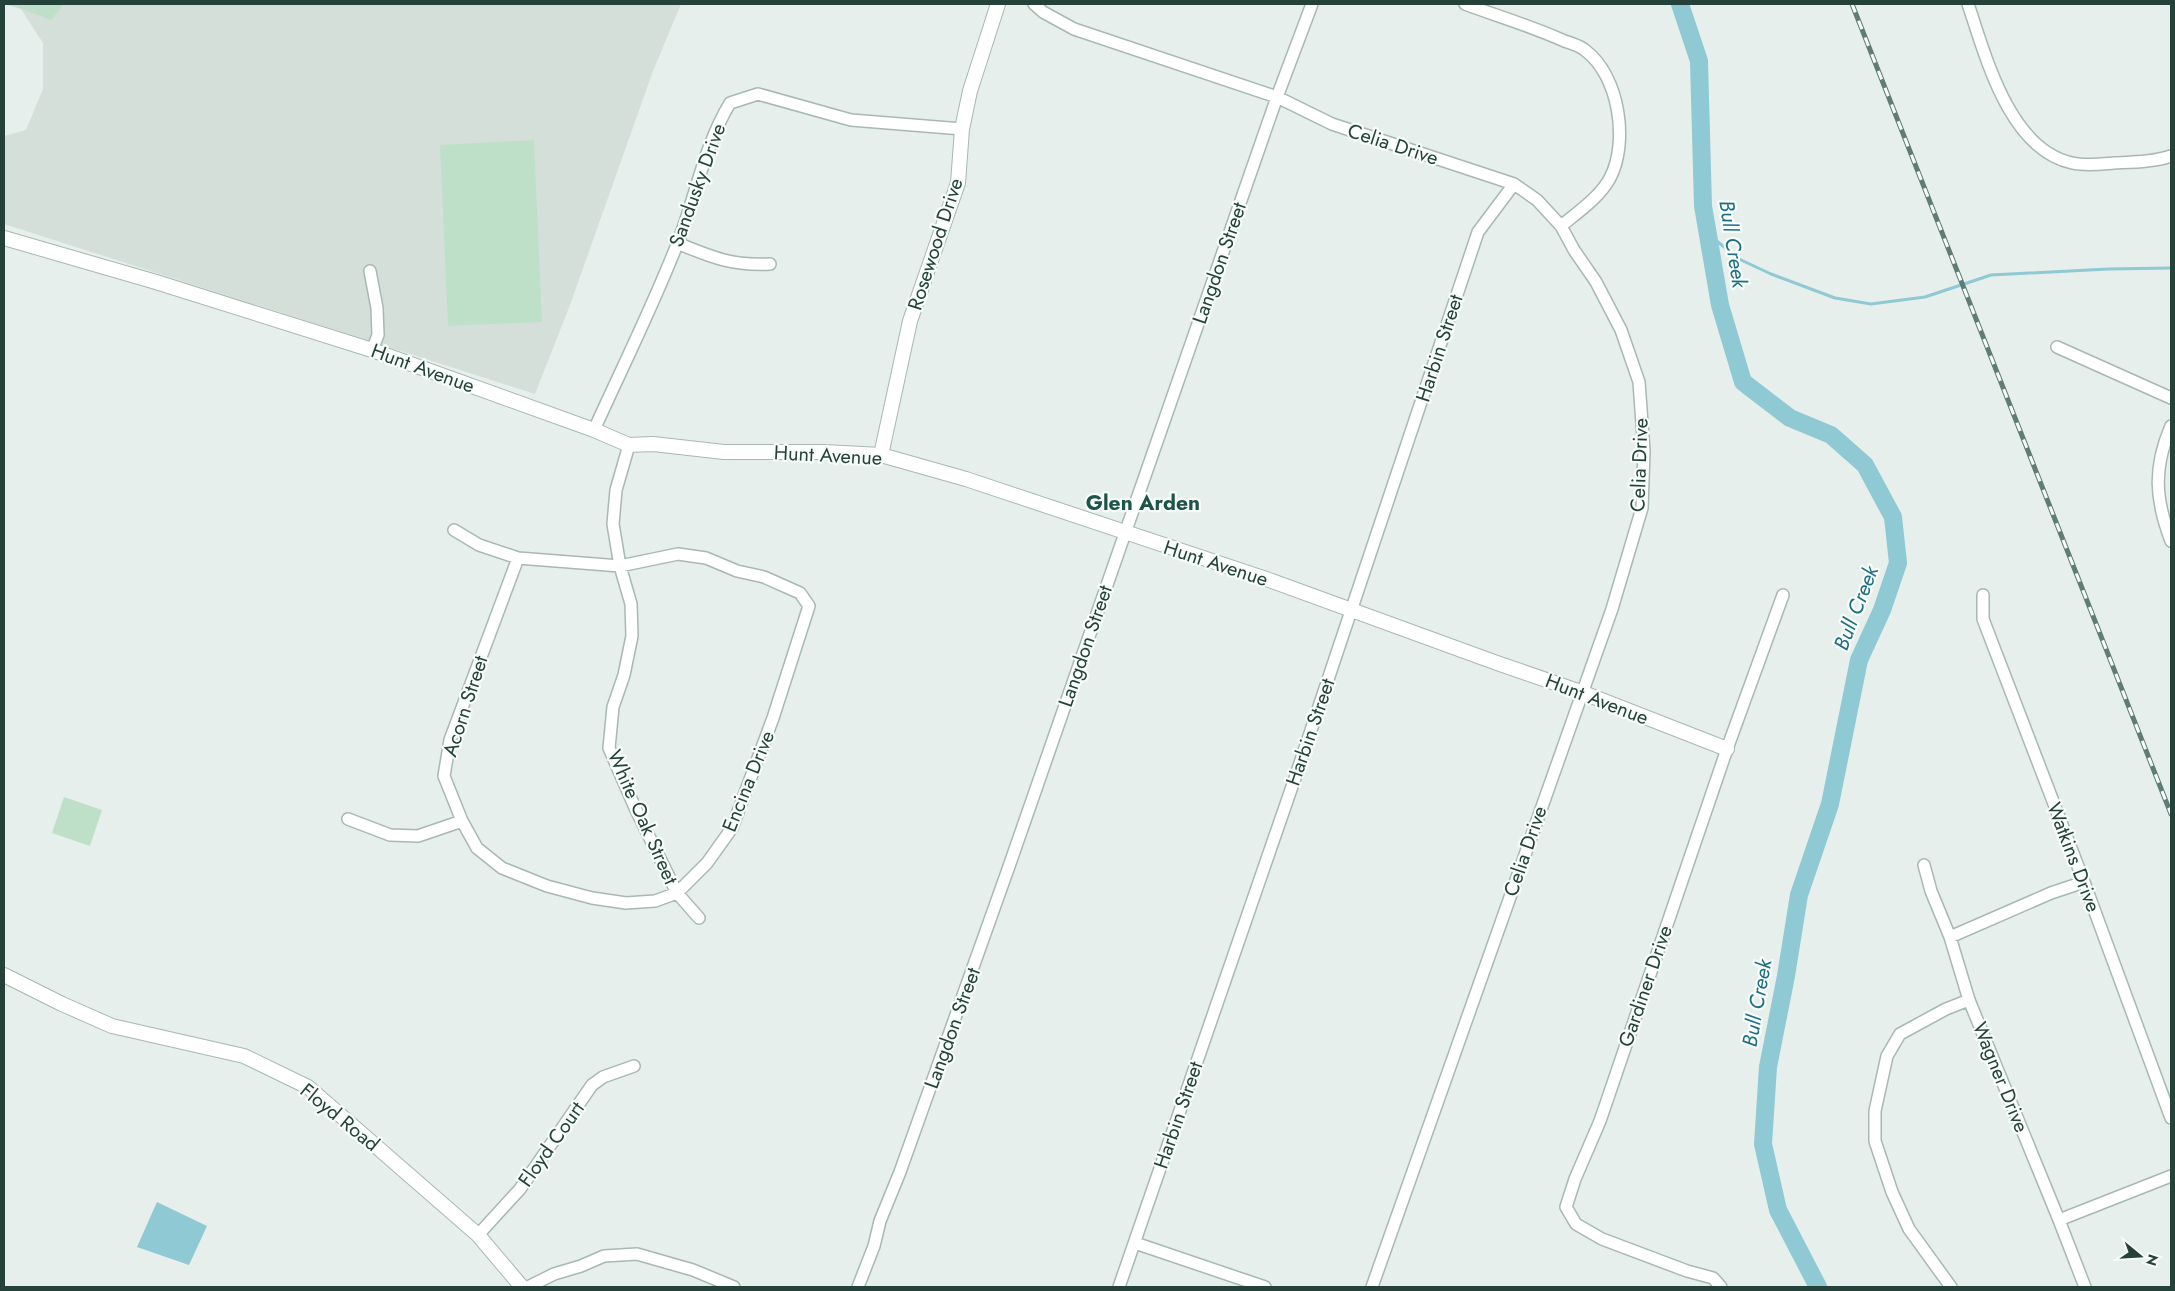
<svg xmlns="http://www.w3.org/2000/svg" width="2175" height="1291" font-family="Jost,sans-serif">
<style>
.built{fill:#d4dfda}
.green{fill:#bfe0c8}
.water{fill:#8ec9d4}
.lines{fill:none;stroke-linecap:round;stroke-linejoin:round}
.stream{stroke:#8ec9d4;stroke-width:3}
.river{stroke:#8ec9d4;stroke-width:18}
.minor-casing{stroke:#a8b8b2;stroke-width:14}
.tertiary-casing{stroke:#a8b8b2;stroke-width:16}
.minor{stroke:#fff;stroke-width:11}
.tertiary{stroke:#fff;stroke-width:14}
.rail-casing{stroke:#5f7d75;stroke-width:5}
.rail{stroke:#f7fbf9;stroke-width:3;stroke-dasharray:9;stroke-linecap:butt}
.labels{text-anchor:middle;stroke-width:4.5;stroke-linejoin:round;paint-order:stroke}
.street-label{font-size:20px;fill:#24423a;stroke:#f7fbf9}
.water-label{font-size:21px;font-style:italic;fill:#1c6f80;stroke:#f7fbf9}
.neighbourhood-label{font-size:21px;font-weight:bold;fill:#1f5548;stroke:#f7fbf9}
</style>
<rect width="100%" height="100%" fill="#e6efeb"/>
<path class="built" d="M4,4H681L653,71L570,305L535,394L4,224V136L26,130L43,89V43L21,9Z"/>
<path class="green" d="M9,4H64L51,20Z
M534,140L542,322L448,326L440,145Z
M64,797L102,810L90,846L52,833Z"/>
<path class="water" d="M157,1202L207,1226L189,1265L137,1247Z"/>
<g class="lines">
<path class="stream" d="M1708,234L1739,259L1771,274L1835,298L1871,304L1925,297L1991,275L2108,269L2171,268"/>
<path class="river" d="M1680,4L1699,61L1703,206L1720,305L1743,382L1790,418L1831,435L1865,465L1893,517L1898,563L1882,610L1859,660L1830,804L1799,895L1786,976L1768,1067L1763,1144L1778,1210L1818,1287"/>
<g class="minor-casing">
<path id="minor" d="M1034,4L1043,12L1074,29L1277,97L1332,124L1514,184L1537,200L1561,226L1574,250L1596,282L1621,330L1639,382L1644,451L1642,508L1612,609L1372,1287
M1465,4C1497,16 1531,26 1562,40C1569,43 1580,45 1586,51C1619,76 1629,142 1610,178C1600,197 1578,212 1561,226
M1968,4C1986,57 2009,149 2072,163C2086,166 2101,164 2114,163C2134,162 2153,162 2171,156
M677,243C711,257 732,266 770,264
M370,271L377,308L378,335L372,350
M2057,347L2171,398
M2171,426C2153,468 2155,499 2171,541
M594,430C622,368 653,306 678,242C696,196 704,146 730,103L758,94L851,120L962,129
M629,445L616,490L613,524L620,566L631,604L632,636L624,675L613,707L609,748L636,810L677,893L699,918
M454,530L479,545L518,558L620,566L678,554L706,558L737,571L764,577L800,593L809,606L773,718L732,828L707,863L677,893L655,901L626,903L592,898L547,886L502,868L477,848L462,821L444,776L450,740L518,558
M1983,595V619L2084,882L2171,1118
M348,819L390,835L418,836L462,821
M1924,865L1931,891L1950,937L1969,1000L2059,1220L2085,1287
M1950,937L2051,893L2084,882
M2059,1220L2171,1176
M478,1235L520,1189L592,1085L603,1077L634,1066
M1135,1243L1265,1287
M528,1287L554,1274L581,1266L604,1256L637,1254L693,1270L734,1287
M858,1287L874,1246L880,1221L900,1172L1007,872L1277,97L1312,4
M1119,1287L1296,775L1478,232L1514,184
M1721,1287L1713,1278L1687,1271L1602,1239L1576,1224L1566,1207L1575,1179L1600,1121L1727,749L1783,595
M1951,1287L1909,1229L1892,1192L1875,1141V1111L1887,1056L1900,1034L1946,1009L1969,1000"/>
</g>
<g class="tertiary-casing">
<path id="tertiary" d="M4,238L156,282L372,350L594,430L629,445L653,444L724,452H824L881,455L966,479L1272,581L1497,663L1581,692L1727,749
M881,455L910,321L958,183L962,129L970,91L998,4
M4,975L62,1004L112,1026L244,1056L308,1087L478,1235L522,1287"/>
</g>
<use href="#minor" class="minor"/>
<use href="#tertiary" class="tertiary"/>
<g class="rail-casing">
<path id="rail" d="M1852,4L2171,814"/>
</g>
<use href="#rail" class="rail"/>
</g>
<g class="labels">
<g class="street-label">
<text transform="translate(1393 144) rotate(18)" y="7">Celia Drive</text>
<text transform="translate(697 185) rotate(-70)" y="7">Sandusky Drive</text>
<text transform="translate(935 244) rotate(-72)" y="7">Rosewood Drive</text>
<text transform="translate(1219 263) rotate(-71)" y="7">Langdon Street</text>
<text transform="translate(1439 348) rotate(-72)" y="7">Harbin Street</text>
<text transform="translate(423 368) rotate(20)" y="7">Hunt Avenue</text>
<text transform="translate(828 455) rotate(3)" y="7">Hunt Avenue</text>
<text transform="translate(1639 465) rotate(-88)" y="7">Celia Drive</text>
<text transform="translate(1216 563) rotate(18)" y="7">Hunt Avenue</text>
<text transform="translate(1085 646) rotate(-71)" y="7">Langdon Street</text>
<text transform="translate(1597 699) rotate(21)" y="7">Hunt Avenue</text>
<text transform="translate(465 706) rotate(-72)" y="7">Acorn Street</text>
<text transform="translate(1310 732) rotate(-71)" y="7">Harbin Street</text>
<text transform="translate(748 781) rotate(-68)" y="7">Encina Drive</text>
<text transform="translate(643 817) rotate(66)" y="7">White Oak Street</text>
<text transform="translate(1525 851) rotate(-71)" y="7">Celia Drive</text>
<text transform="translate(2074 857) rotate(69)" y="7">Watkins Drive</text>
<text transform="translate(1645 986) rotate(-71)" y="7">Gardiner Drive</text>
<text transform="translate(952 1028) rotate(-70)" y="7">Langdon Street</text>
<text transform="translate(2001 1077) rotate(68)" y="7">Wagner Drive</text>
<text transform="translate(1178 1115) rotate(-71)" y="7">Harbin Street</text>
<text transform="translate(340 1117) rotate(39)" y="7">Floyd Road</text>
<text transform="translate(551 1144) rotate(-55)" y="7">Floyd Court</text>
</g>
<g class="water-label">
<text transform="translate(1733 244) rotate(81)" y="7">Bull Creek</text>
<text transform="translate(1856 608) rotate(-69)" y="7">Bull Creek</text>
<text transform="translate(1757 1003) rotate(-80)" y="7">Bull Creek</text>
</g>
<g class="neighbourhood-label">
<text x="1143" y="510">Glen Arden</text>
</g>
</g>
<rect width="2175" height="1291" fill="none" stroke="#24423a" stroke-width="10"/>
<g transform="translate(2140 1256) rotate(108)" stroke="#f7fbf9" stroke-width="4" paint-order="stroke">
<path d="M0-4L9 19L0 12L-9 19Z" fill="#24423a"/>
<text y="-8" font-size="14" font-weight="bold" text-anchor="middle" fill="#24423a">N</text>
</g>
</svg>
